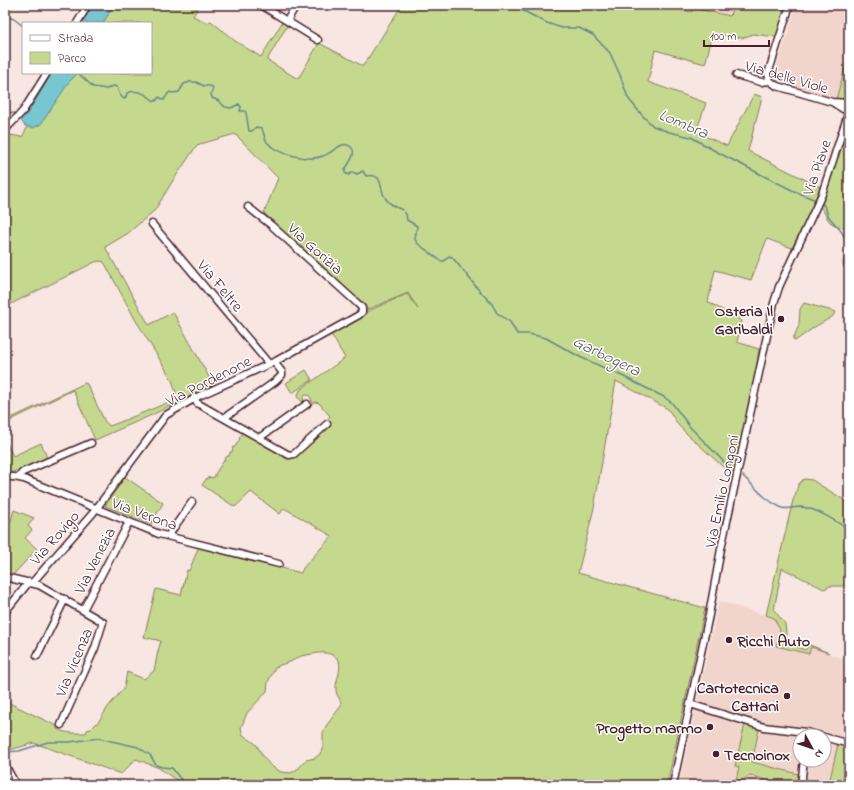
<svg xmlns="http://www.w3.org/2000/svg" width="854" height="790" font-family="'Indie Flower',sans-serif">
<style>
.built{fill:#f1d5cd;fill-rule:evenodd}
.green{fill:#c5d98e;stroke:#887c5c;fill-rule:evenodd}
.water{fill:#77c7d1;stroke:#65848f}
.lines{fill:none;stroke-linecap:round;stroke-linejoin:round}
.stream{stroke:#65848f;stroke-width:1.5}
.minor-casing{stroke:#4a1f2b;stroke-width:9}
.minor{stroke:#fff;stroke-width:6}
.poi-dot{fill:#4a1f2b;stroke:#fff;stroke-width:1.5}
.labels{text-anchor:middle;stroke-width:3;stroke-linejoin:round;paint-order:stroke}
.street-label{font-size:16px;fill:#4a1f2b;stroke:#fff}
.poi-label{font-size:16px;font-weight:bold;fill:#4a1f2b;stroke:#fff;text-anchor:end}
.water-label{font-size:17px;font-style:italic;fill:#5a5a65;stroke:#fff}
</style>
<rect width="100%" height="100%" fill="#f7e6e2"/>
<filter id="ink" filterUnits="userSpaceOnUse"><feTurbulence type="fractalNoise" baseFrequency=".025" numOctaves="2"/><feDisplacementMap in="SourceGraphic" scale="8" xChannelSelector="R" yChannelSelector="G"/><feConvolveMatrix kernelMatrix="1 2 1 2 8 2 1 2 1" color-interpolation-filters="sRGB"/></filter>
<g filter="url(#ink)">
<path class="built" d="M657,5H733L731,16L694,8L693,12Z
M797,5H837L839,10L849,13V54L836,99L776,82L775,79L777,66Z
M719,601L774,618L780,630L776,646L810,653L811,647L849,661V785H679ZM800,736H824V760H800Z"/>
<path class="green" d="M96,5H200L193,16L207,23L211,21L235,41L261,57L283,21L288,24L267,60L298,79L319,43L363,66L402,5H657L692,12L693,8L730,16L733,5H762L785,10L779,33L776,37L753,34L743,38L713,34L705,64L655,50L648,82L706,103L696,132L727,146L754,94L762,97L748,151L820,187L810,212L792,248L767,239L751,280L715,270L708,302L742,321L737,342L759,349L755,380L733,476L685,432L679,426L668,409L616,381L594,508L578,573L705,608L667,785H183L159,768L136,759L121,774L34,743L13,749H5V701L57,726V729C66,734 76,733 86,733L87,730L91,729L99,721L108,707L124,688L127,672L144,679L154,671L158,651L161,641L144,637L156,589L181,595L187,570L189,571L199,546L301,573L303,568L332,536L284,508L280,514L251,492L235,507L202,485L207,478L215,477V474L227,456H229L230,453V452H232L233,447H235L237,444L236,443L238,442L240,439L239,438L243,433L248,436L250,435L291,459L328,425L326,422L330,416L319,403L315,402L308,407L312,401L310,396L307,395L303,396L304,403L297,397L300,390L345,358L331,334L366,312L407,294L418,309L408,293L366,310L264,213L278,178L235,134L197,145L172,182L155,210L127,234L105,247L149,325L173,312L214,386L195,395L171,408L169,406L154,414L95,440L73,390L5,423V421L85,383L87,384L105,422L110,426L172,401L177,396L172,380L163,365L135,319L104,262L99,261L95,262L5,307V139L10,135L22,137L58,73H151V23H86ZM318,653C326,652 333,654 339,660C342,673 335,680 336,690C336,697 342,699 341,706L326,726L323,733V747L320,754L315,758L306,760L299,768L291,773L281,772L271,766L264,758L256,744L243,735L241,728L247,713L267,691L268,682L275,668L280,665L290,662L301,656Z
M849,54V99H836Z
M849,122V230C843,226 837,227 831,223C826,219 825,211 820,207Z
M804,303L836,312L832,317L816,326L795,341L793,339L799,325L800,309Z
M306,370L312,380L292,393L286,383Z
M5,440L13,456L41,443L46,455V458L19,470L5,474Z
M125,477L163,503L151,524L105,506Z
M804,479L812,480L849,503V576L843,586H830L824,589L782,568L774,610L785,624L787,642L805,650L810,645L829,653L811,647L809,654L776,646L780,630L774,618L766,615L793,500C798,491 795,485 804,479Z
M14,510L34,518L28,526L32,530L25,538L37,549L12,576L5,574V542Z
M745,724L759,729L752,762L798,774V785H781L750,775L742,781L736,780L739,767L735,766Z
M838,744L849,747V785L830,779Z"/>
<path class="water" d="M93,5H114L103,23H82Z
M52,73H78L69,82L41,124L33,128L25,126L21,121L29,111Z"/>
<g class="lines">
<path class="stream" d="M512,5L547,23L562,28H579L593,35L610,53L620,75L628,98L641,114L653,126L669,132L691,137L717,152L760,174L792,190L818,201
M5,16L14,19L23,26
M78,73L93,87L107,89L113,86L117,87L120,95L124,99L126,97L127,93C138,89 146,94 154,101H156L159,97L164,100C172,87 167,95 179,92L184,84L190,82H196L204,86H211L213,88L211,94L212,98L219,101L225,107L231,108L239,104L241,107L240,111H245L246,113L249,131H252L256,127L261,128C265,132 263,137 267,142C276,154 309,162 323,156C330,154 335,148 342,145C345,144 348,144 351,147C358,153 348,164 345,170V173L349,175L352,172L357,174L363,171L366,176C385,172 378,189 386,199C390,205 396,207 402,210
M5,111L17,114
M822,203C826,207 826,212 829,217C836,226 846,233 847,246C848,253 841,260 844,267L849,269
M404,212L406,214L407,220L417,226L415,239L417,243L441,261H444L449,256L452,257L461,268
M463,270L477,288L492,304L497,313L510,322L517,334H529L546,338L580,357L620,375L664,397L672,403L690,427L724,462L736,471
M743,476C756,488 766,501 782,508C788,510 794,507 800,507C817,508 834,521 849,529
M5,752L19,751L48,742H70L98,738L138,747L150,755L156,765L162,767L172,768L185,785"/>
<g class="minor-casing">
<path id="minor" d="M261,5L287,21L296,5
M287,21L318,40
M77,23L88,5
M736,75L761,82L770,81L777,86L832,102L849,103
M770,81L768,74L790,5
M832,102L843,109L849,110
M5,130L23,111L47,73
M152,224L269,364
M194,398L197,403L289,455L294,454L327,424
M224,418L276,381L282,375V372L274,362
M259,438L307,404
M5,477H14L24,479L159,534L279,564
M18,477L23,472L91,443
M168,536L192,502
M5,577L39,585L103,622L95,648L61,725
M32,583L93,513L166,415L199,396L276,361L359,315L362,312V308L357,303L271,225L248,207
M83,610L129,522
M5,612L29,582
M37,656L65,599
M690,704L764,727L806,732L821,736
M824,737L849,744
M5,765L16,785
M673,785L709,615L721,549L774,303L779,287L822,194L849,111
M801,785L804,760"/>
</g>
<use href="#minor" class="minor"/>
</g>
</g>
<g class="poi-dot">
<circle cx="781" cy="319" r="4"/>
<circle cx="729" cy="640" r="4"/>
<circle cx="787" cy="696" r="4"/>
<circle cx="710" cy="727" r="4"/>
<circle cx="716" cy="754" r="4"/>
</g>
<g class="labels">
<g class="street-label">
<text transform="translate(787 76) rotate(16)" y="6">Via delle Viole</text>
<text transform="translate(816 167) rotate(-71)" y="6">Via Piave</text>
<text transform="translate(316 248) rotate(42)" y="6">Via Gorizia</text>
<text transform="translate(221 285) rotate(50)" y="6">Via Feltre</text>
<text transform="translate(208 380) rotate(-27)" y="6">Via Pordenone</text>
<text transform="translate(721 491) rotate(-78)" y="6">Via Emilio Longoni</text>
<text transform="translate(145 513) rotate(20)" y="6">Via Verona</text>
<text transform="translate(54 537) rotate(-49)" y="6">Via Rovigo</text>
<text transform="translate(94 560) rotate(-63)" y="6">Via Venezia</text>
<text transform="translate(73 662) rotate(-67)" y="6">Via Vicenza</text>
</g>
<g class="poi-label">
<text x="773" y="316">Osteria Il<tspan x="773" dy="18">Garibaldi</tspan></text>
<text x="737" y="646" text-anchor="start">Ricchi Auto</text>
<text x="779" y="693">Cartotecnica<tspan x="779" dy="18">Cattani</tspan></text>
<text x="702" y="733">Progetto marmo</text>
<text x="724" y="760" text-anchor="start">Tecnoinox</text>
</g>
<g class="water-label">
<text transform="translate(684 123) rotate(23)" y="6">Lombra</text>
<text transform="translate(607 355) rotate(26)" y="6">Garbogera</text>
</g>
</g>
<rect width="854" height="790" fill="none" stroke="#fff" stroke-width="20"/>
<rect x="10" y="10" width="834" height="770" fill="none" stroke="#4a1f2b" stroke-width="1.5" filter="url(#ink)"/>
<rect x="22" y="22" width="130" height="52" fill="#ffffff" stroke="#b7a5aa"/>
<rect x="30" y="35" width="20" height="6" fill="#ffffff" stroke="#b7a5aa"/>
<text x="58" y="42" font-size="12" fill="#4a1f2b">Strada</text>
<rect x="30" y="52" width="20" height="12" fill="#c5d98e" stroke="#b7a5aa"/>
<text x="58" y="62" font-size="12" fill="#4a1f2b">Parco</text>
<g transform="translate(812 748) rotate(130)"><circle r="19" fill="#ffffff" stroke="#b7a5aa"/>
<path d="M0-3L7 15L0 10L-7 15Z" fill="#4a1f2b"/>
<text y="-6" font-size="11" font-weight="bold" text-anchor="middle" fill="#4a1f2b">N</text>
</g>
<path d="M704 40v6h65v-6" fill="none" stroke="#4a1f2b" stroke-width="2"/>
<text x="710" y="40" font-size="12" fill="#4a1f2b" stroke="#ffffff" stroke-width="3" paint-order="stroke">100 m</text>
</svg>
